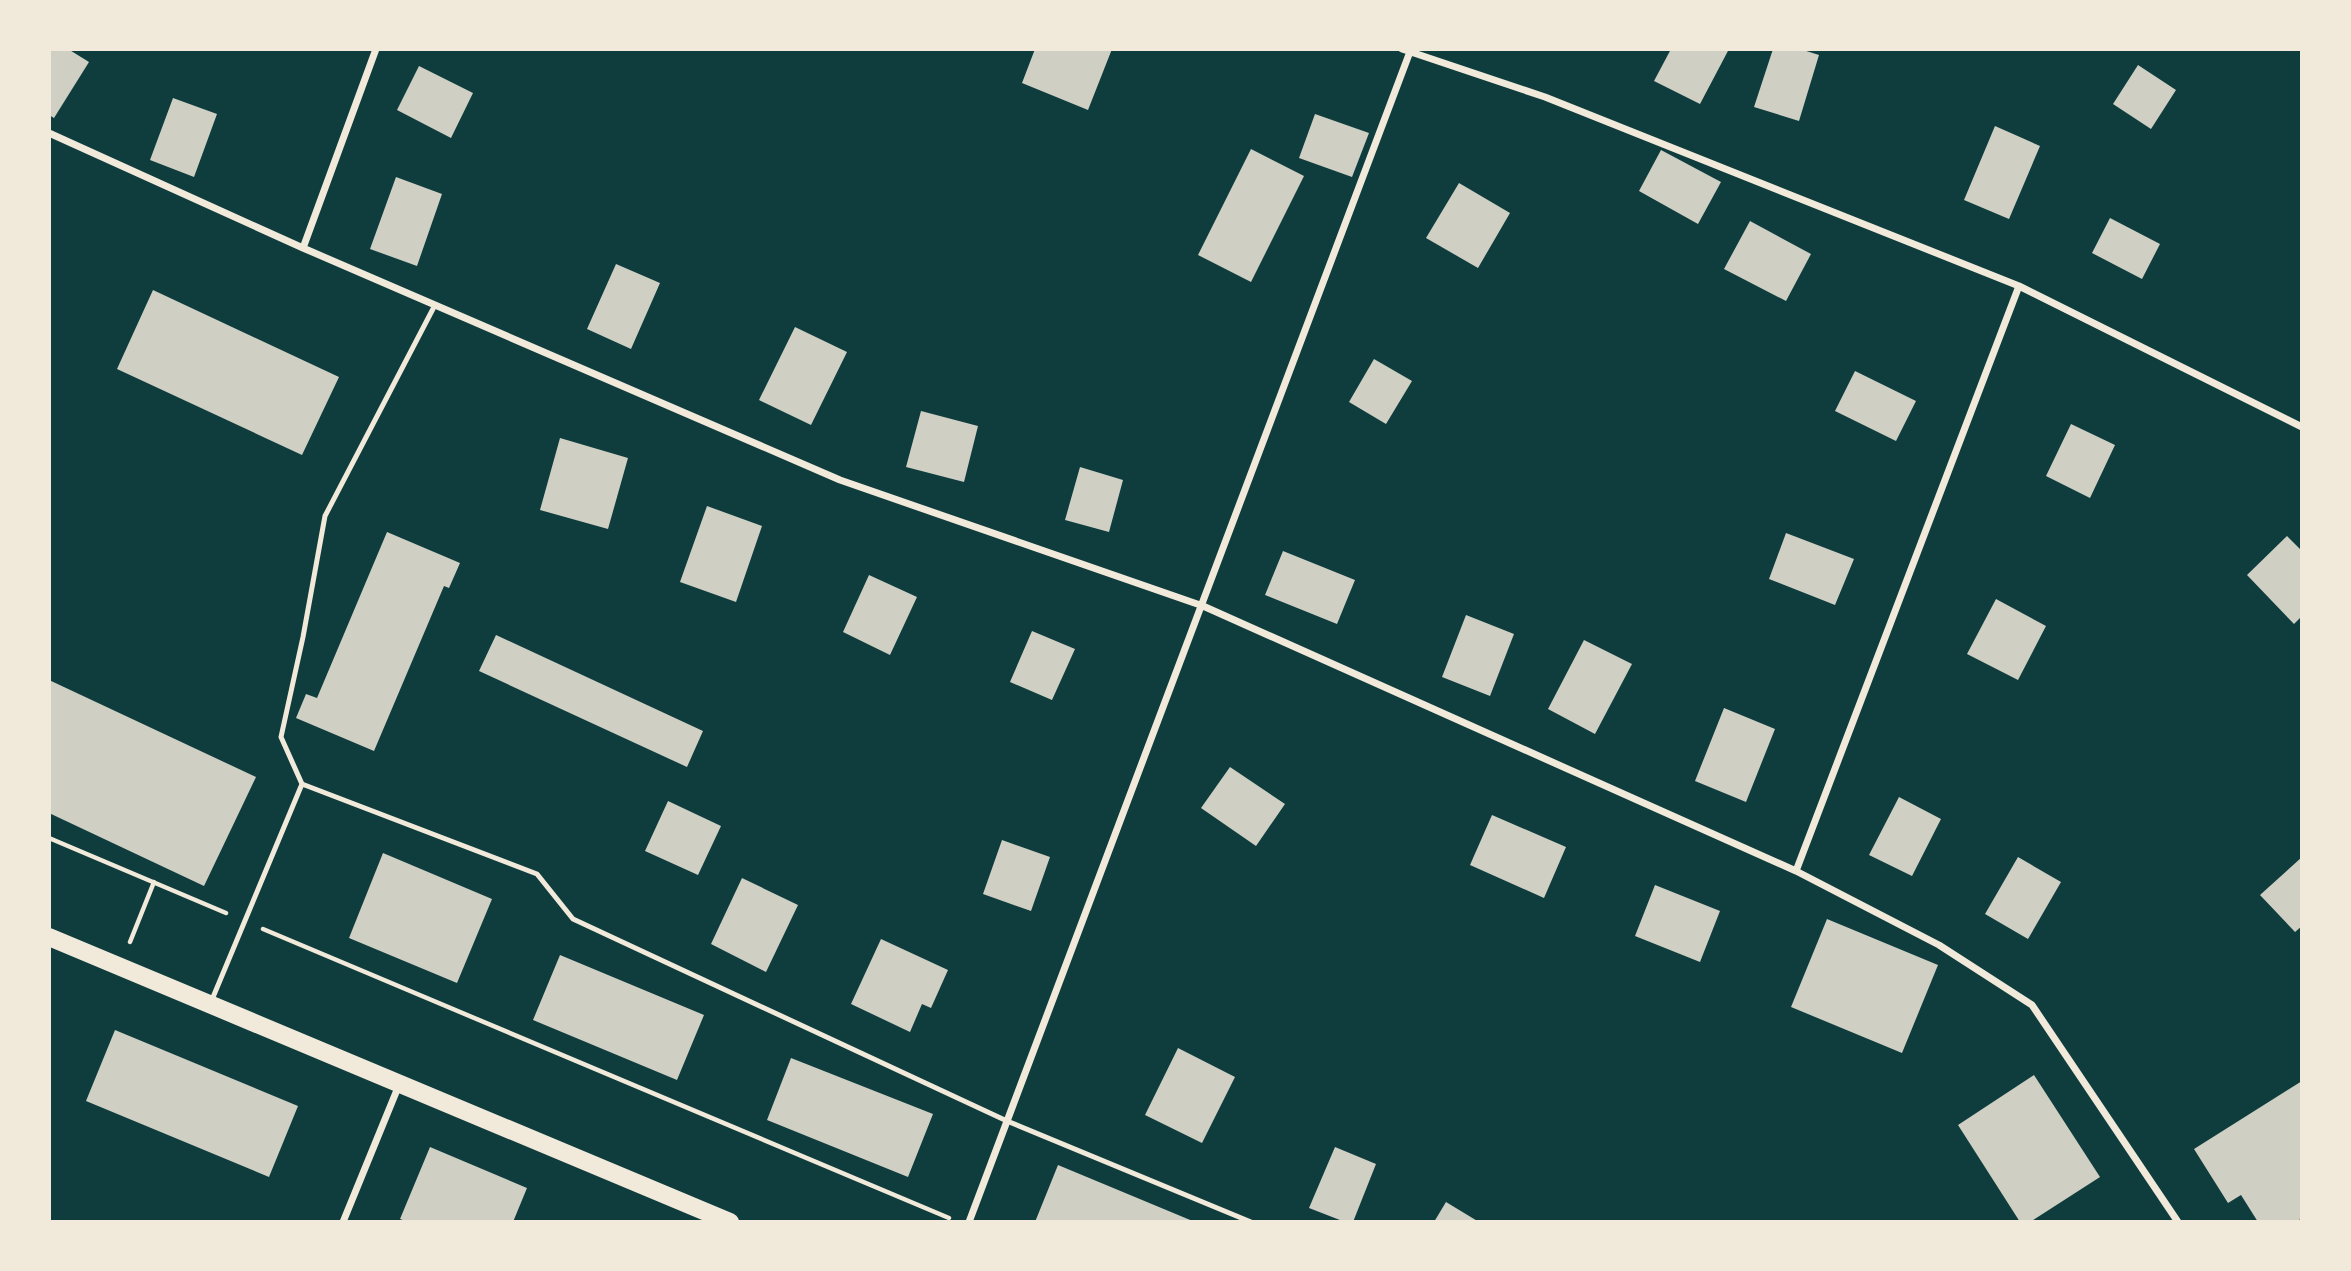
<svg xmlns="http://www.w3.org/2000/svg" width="2351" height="1271" font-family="'DejaVu Sans',sans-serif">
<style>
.building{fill:#cfcfc3}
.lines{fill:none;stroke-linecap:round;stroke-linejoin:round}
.path{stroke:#f1e9da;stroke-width:4.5}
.service{stroke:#f1e9da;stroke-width:5}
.minor{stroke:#f1e9da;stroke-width:7}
.primary{stroke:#f1e9da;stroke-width:18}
</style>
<rect width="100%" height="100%" fill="#0f3d3e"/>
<path class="building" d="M49,49H68L89,62L54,118L49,115Z
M1035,49H1112L1088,110L1022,83Z
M1671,49H1729L1700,104L1654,81Z
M1773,49H1800L1819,55L1799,121L1754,107Z
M2138,65L2176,90L2151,129L2113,104Z
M419,66L473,93L451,138L397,110Z
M173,98L217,114L194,177L150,160Z
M1315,114L1369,133L1352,177L1299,158Z
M1995,126L2040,146L2009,219L1964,200Z
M1251,149L1304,176L1251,282L1198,255Z
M1661,150L1721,182L1698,224L1639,191Z
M396,177L442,194L417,266L370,249Z
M1459,183L1510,213L1478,268L1426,238Z
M2110,218L2160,244L2142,279L2092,253Z
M1750,221L1811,254L1786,301L1724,269Z
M616,264L660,283L631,349L587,329Z
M153,290L339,377L302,455L117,369Z
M795,327L847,352L811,425L759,400Z
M1374,359L1412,381L1386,424L1349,402Z
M1855,371L1916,401L1896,441L1835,411Z
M921,411L978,426L964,482L906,467Z
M2071,424L2115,445L2090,498L2046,476Z
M560,438L628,458L608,529L540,510Z
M1080,467L1123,480L1109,532L1065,520Z
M707,506L762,526L736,602L680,582Z
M387,532L460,563L449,588L444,586L374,751L296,718L306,694L317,698Z
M1786,533L1854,559L1835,605L1769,579Z
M2287,536L2302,551V616L2294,624L2247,575Z
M1283,551L1355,580L1337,624L1265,595Z
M869,575L917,597L890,655L843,632Z
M1996,599L2046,626L2018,680L1967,654Z
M1466,615L1514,634L1490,696L1442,677Z
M1032,631L1075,649L1052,700L1010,682Z
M496,635L703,731L687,767L479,671Z
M1584,640L1632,664L1595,734L1548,709Z
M49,680L256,777L204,886L49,813Z
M1724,708L1775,729L1746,802L1695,781Z
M1230,767L1285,804L1256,846L1201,808Z
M1899,797L1941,819L1912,876L1869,855Z
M668,801L721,826L698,875L645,851Z
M1492,815L1566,847L1544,898L1470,865Z
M1002,840L1050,857L1031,911L983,894Z
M383,853L492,899L457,983L349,938Z
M2018,857L2061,882L2028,939L1985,914Z
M2302,857V926L2295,932L2260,895Z
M742,878L798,905L766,972L711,944Z
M1655,885L1720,911L1700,962L1635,936Z
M1827,919L1938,965L1902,1053L1791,1007Z
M881,939L948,970L931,1008L922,1004L910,1032L851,1004Z
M560,955L704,1015L677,1080L533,1020Z
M115,1030L298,1106L269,1177L86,1101Z
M1178,1048L1235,1077L1202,1143L1145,1115Z
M791,1058L933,1114L908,1177L767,1120Z
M2034,1075L2100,1177L2030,1222H2020L1958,1125Z
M2302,1081V1218L2296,1222H2258L2241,1195L2228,1203L2194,1149Z
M430,1147L527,1188L513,1222H408L400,1219Z
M1335,1147L1376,1164L1353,1222H1345L1309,1208Z
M1058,1165L1195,1222H1035Z
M1446,1202L1479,1222H1434Z"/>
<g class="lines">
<path class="path" d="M49,838L226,913
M263,929L949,1218
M130,942L154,882"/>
<path class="service" d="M302,784L537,874L573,919L1007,1121L1251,1222
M211,1002L302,784L281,737L303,637L325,516L435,305"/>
<path class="minor" d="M1402,49L1545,97L2019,286L2302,427
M49,133L303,248L840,480L1203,606L1796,871L1939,945L2032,1005L2178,1222
M303,248L376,49
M1796,871L2019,286
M343,1222L399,1085
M969,1222L1411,49"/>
<path class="primary" d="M49,937L730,1222"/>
</g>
<rect width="2351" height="1271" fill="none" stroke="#f1e9da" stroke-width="102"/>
</svg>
